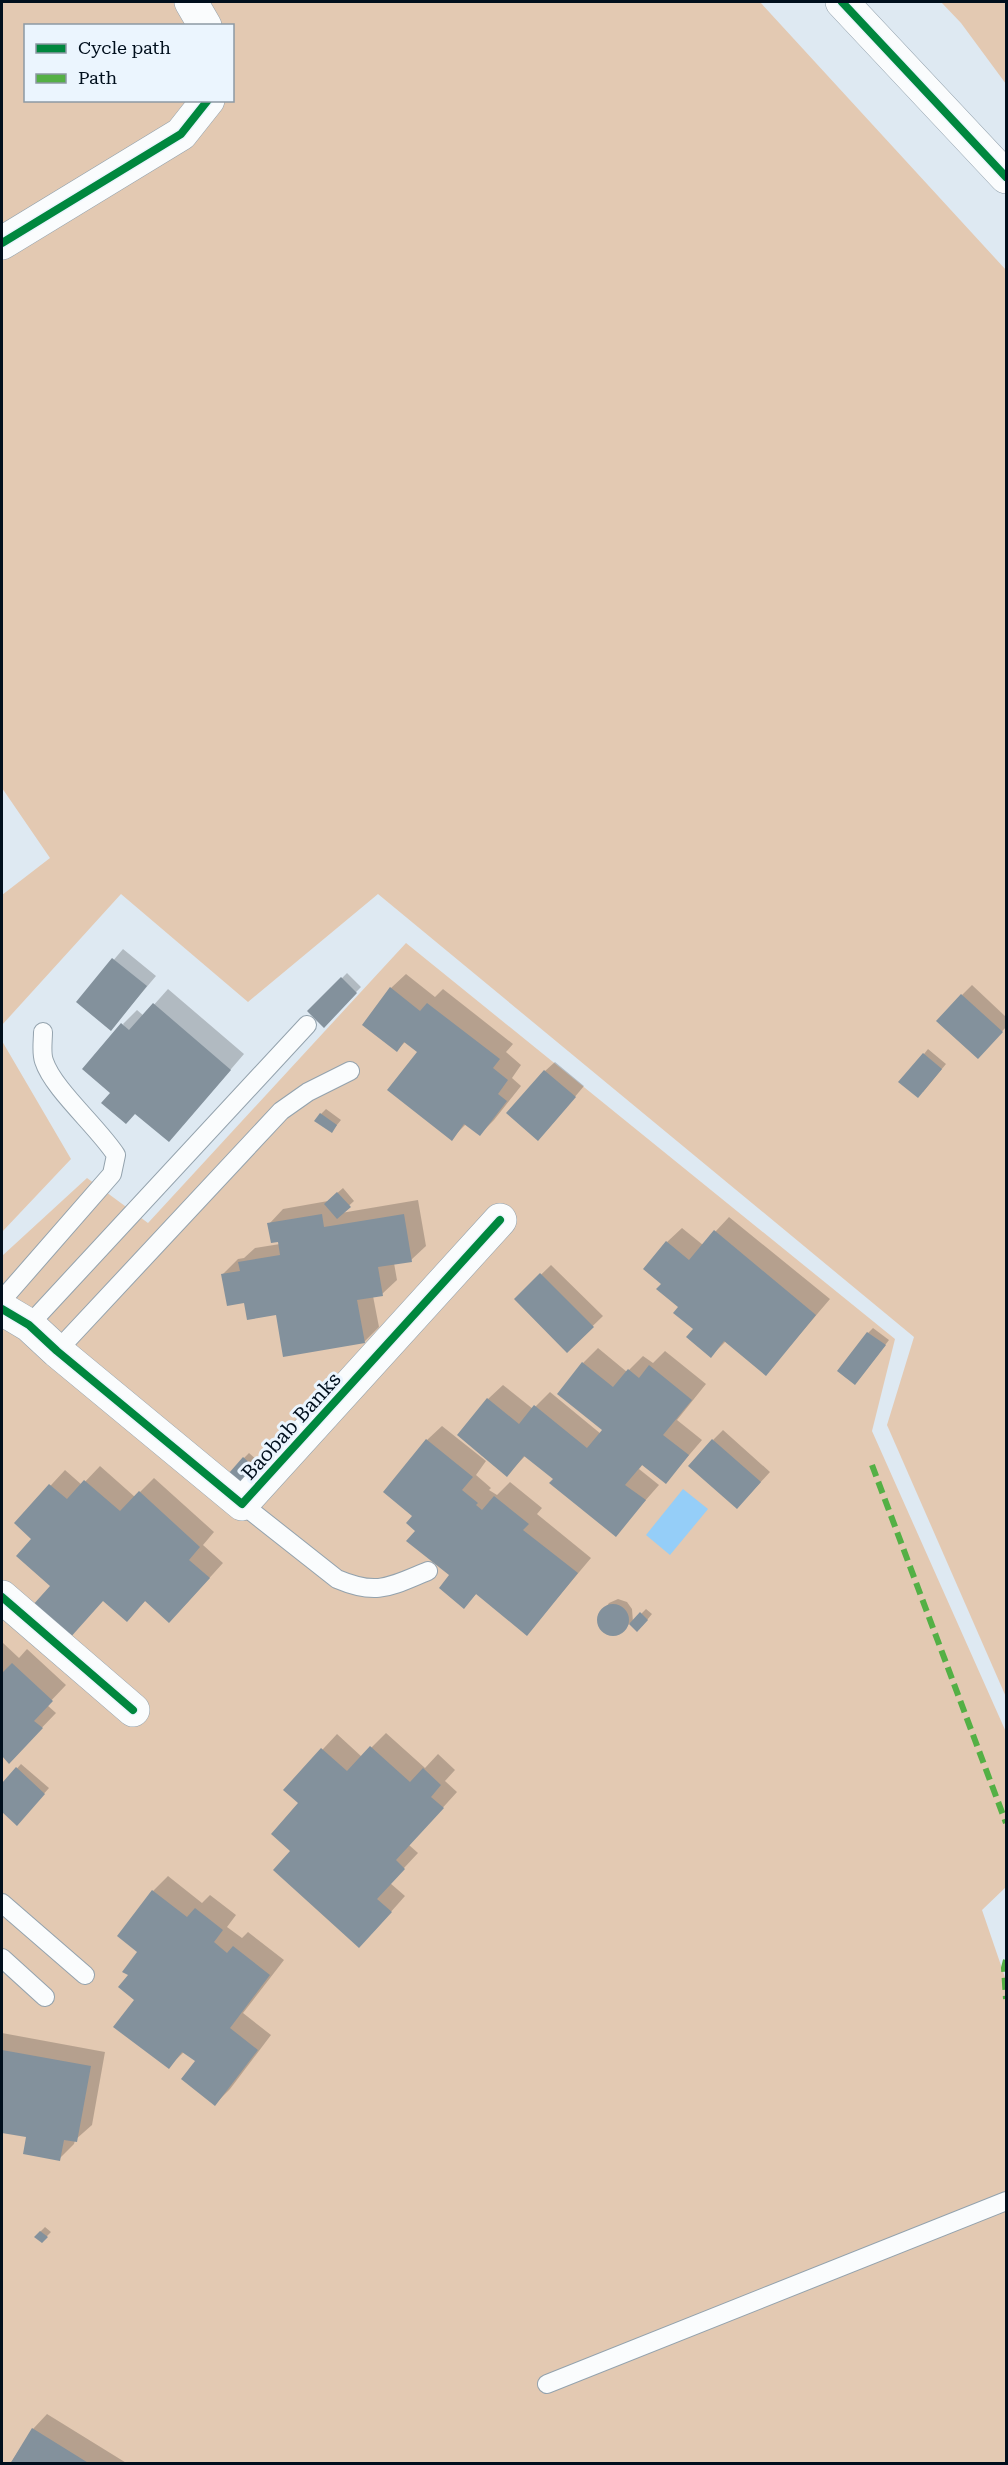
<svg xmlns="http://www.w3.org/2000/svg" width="1008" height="2465" font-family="'Roboto Serif',serif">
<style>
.green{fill:#e3c9b2;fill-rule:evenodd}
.water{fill:#95cef8}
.shadow{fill:#0003}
.building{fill:#83919c}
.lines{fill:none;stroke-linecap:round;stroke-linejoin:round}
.lane-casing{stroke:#93a2ad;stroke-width:20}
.street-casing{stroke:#93a2ad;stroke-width:34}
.lane{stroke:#fafcfd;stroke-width:18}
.street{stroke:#fafcfd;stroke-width:33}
.quiet{stroke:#54b045;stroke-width:6;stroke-dasharray:12 6;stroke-linecap:butt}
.cycleway-casing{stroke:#ebf5fe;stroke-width:11}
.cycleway{stroke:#00873e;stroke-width:8}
.labels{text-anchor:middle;stroke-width:6;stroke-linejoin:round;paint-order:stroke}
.street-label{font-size:20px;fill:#000f1d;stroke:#ebf5fe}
</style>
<rect width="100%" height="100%" fill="#dee9f2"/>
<path class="green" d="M2,2H760L1006,270V1697L887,1425L914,1337L378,894L248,1002L121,894L2,1025V895L50,858L2,788ZM26,26H232V100H26Z
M941,2H1006V84L961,23Z
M406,943L895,1339L872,1431L1006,1732V1887L982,1910L1006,1980V2463H2V1256L87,1178L148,1223Z
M2,1041L71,1159L2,1232Z"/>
<path class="water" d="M683,1489L708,1509L670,1555L646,1535Z"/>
<path class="shadow" d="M123,949L156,976L111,1029L78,1002Z
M347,973L361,987L324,1025L310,1011Z
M406,974L435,997L443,989L513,1044L506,1052L521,1065L512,1078L521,1086L494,1120L480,1134L466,1124L451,1139L419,1051L406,1041L397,1050L391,988Z
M972,985L1006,1017V1027L988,1047L962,995Z
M168,989L244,1054L183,1125L123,1024L137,1010L144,1016Z
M928,1049L946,1064L923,1092L924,1054Z
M555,1062L584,1086L548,1129L545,1071Z
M326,1109L341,1120L332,1131L321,1114Z
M343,1188L354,1201L341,1213L418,1200L426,1246L411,1260L394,1263L397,1280L382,1294L373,1296L379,1327L364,1342L245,1302L223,1274L238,1259L244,1258L255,1248L280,1244L269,1224L283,1209L328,1201Z
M729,1217L830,1299L766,1374L726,1341L711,1356L695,1329L663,1283L667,1242L682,1228L703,1245Z
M551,1265L603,1316L567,1351L516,1299Z
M873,1328L889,1340L860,1378L868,1333Z
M598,1348L627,1372L643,1356L653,1363L665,1351L706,1384L677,1420L702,1440L666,1482L643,1464L639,1469L659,1485L615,1535L555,1479L526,1455L507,1475L488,1399L503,1385L533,1409L550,1392L601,1434L604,1430L583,1363Z
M442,1426L486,1461L476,1475L491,1488L489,1490L497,1495L510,1482L542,1508L537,1514L591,1558L527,1634L477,1593L464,1607L451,1575L417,1530L414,1516L427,1440Z
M723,1430L770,1472L747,1497L713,1440Z
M249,1453L266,1468L225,1481L244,1458Z
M100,1466L135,1497L154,1478L214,1532L203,1545L223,1563L184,1606L146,1600L141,1605L104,1599L52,1586L33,1538L16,1523L65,1470L82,1485Z
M618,1599L627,1602L632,1609L633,1622L646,1609L652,1614L642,1626L630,1623L623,1631L614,1634L605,1632L599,1625V1616L609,1603Z
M2,1642L19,1658L27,1649L66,1685L47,1705L56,1713L9,1762L2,1754Z
M386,1733L425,1768L438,1754L455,1770L445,1781L457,1792L409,1845L418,1853L390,1883L405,1896L374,1931L292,1851L301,1803L285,1790L337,1734L362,1757Z
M21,1764L49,1788L17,1824L2,1810V1785Z
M168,1876L202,1903L210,1895L236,1915L227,1927L242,1938L248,1932L284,1960L243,2013L271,2035L230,2089L215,2104L197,2061L184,2052L168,2067L136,1999L130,1975L140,1952L119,1936L153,1891Z
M2,2033L105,2052L92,2125L75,2140L74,2144L59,2159L27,2136L2,2131Z
M45,2227L51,2232L42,2241L36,2236Z
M47,2414L128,2464H10L33,2429Z"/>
<path class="building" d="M112,958L147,986L111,1031L76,1002Z
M341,977L357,993L324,1028L307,1011Z
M390,987L420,1011L427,1003L500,1059L493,1068L508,1080L498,1094L507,1101L480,1136L464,1124L452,1141L387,1090L417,1052L404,1042L397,1052L362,1025Z
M961,994L1003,1032L978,1059L936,1021Z
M153,1003L231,1070L169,1142L135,1114L126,1124L101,1103L110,1093L82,1069L121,1023L129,1030Z
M923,1053L942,1069L918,1098L898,1082Z
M544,1070L576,1097L538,1141L506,1113Z
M320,1113L337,1125L332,1133L314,1121Z
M337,1192L351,1207L337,1219L324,1204Z
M322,1214L324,1227L404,1214L412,1262L378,1267L383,1296L357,1300L365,1343L283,1357L276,1315L247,1320L244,1303L227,1306L221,1274L240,1271L238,1262L280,1255L278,1242L271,1243L267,1223Z
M714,1230L816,1315L766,1376L724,1341L711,1358L686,1337L693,1329L673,1313L678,1307L656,1289L661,1284L643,1269L666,1241L689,1260Z
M540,1273L594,1327L567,1353L514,1299Z
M867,1332L886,1345L855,1385L837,1371Z
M582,1362L613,1387L628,1369L639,1378L649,1365L692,1400L663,1435L689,1455L666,1484L642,1465L625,1485L646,1500L616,1537L549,1483L553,1479L524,1456L507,1477L457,1435L487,1398L519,1424L534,1405L587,1448L602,1430L557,1394Z
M426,1439L473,1477L462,1490L478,1503L476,1505L482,1510L494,1496L529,1524L523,1530L578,1573L527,1636L476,1594L464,1609L439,1588L449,1575L406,1541L415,1531L406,1523L412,1516L383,1492Z
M712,1439L761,1482L737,1509L688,1466Z
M243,1457L262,1474L242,1498L222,1481Z
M84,1480L120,1511L139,1491L200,1547L189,1560L210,1578L169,1623L145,1601L127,1622L103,1601L69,1639L32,1606L50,1586L16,1556L31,1539L14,1523L49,1484L67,1499Z
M597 1620a16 16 0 1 1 32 0a16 16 0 1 1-32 0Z
M640,1612L648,1620L637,1632L629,1624Z
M12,1663L53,1701L34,1721L43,1728L9,1764L2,1756V1670L3,1672Z
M370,1746L410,1782L423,1768L441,1785L431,1797L444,1808L396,1860L405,1869L377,1899L392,1912L359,1948L273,1870L290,1851L271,1834L298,1803L283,1790L321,1748L347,1771Z
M16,1767L45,1794L17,1826L2,1812V1783Z
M152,1890L187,1917L195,1908L223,1930L214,1942L227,1953L233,1946L270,1975L230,2028L258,2050L215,2106L181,2079L195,2061L182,2052L169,2069L113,2027L134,2000L118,1987L128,1975L122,1972L137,1952L117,1936Z
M2,2050L91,2066L77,2142L64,2140L60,2161L23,2154L26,2137L2,2133Z
M40,2231L48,2237L42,2243L34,2237Z
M32,2428L90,2464H10Z"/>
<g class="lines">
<g class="lane-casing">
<path id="lane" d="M2,1300L112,1174L116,1155C98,1127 53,1089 44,1061C41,1053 43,1041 43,1032
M29,1325L307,1025
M57,1351L281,1111L308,1092L350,1071
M242,1504L337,1579C377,1596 389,1587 428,1571
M2,1903L85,1975
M2,1958L45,1997
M547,2384L1006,2201"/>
</g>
<g class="street-casing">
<path id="street" d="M191,2L205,26
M842,2L1006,177
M2,243L181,134L208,100
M2,1309L29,1325L57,1351L242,1504L500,1220
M2,1597L133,1710"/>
</g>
<use href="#lane" class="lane"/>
<use href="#street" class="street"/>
<path class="quiet" d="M872,1465L1006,1823
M1006,1960L1004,1968L1006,1999"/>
<g class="cycleway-casing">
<path id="cycleway" d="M842,2L1006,177
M2,243L181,134L208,100
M2,1309L29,1325L57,1351L242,1504L500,1220
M2,1597L133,1710"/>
</g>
<use href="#cycleway" class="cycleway"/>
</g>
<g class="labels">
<g class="street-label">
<text transform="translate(291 1426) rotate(-48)" y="7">Baobab Banks</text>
</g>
</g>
<rect width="1008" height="2465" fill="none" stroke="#000f1d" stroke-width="6"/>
<rect x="24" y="24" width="210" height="78" fill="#ebf5fe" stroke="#8d99a4" stroke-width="1.5"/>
<rect x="36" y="44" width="30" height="9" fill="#00873e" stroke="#8d99a4" stroke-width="1.5"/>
<text x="78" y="54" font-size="18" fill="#000f1d">Cycle path</text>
<rect x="36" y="74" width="30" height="9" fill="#54b045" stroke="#8d99a4" stroke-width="1.5"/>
<text x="78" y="84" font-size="18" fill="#000f1d">Path</text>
</svg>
